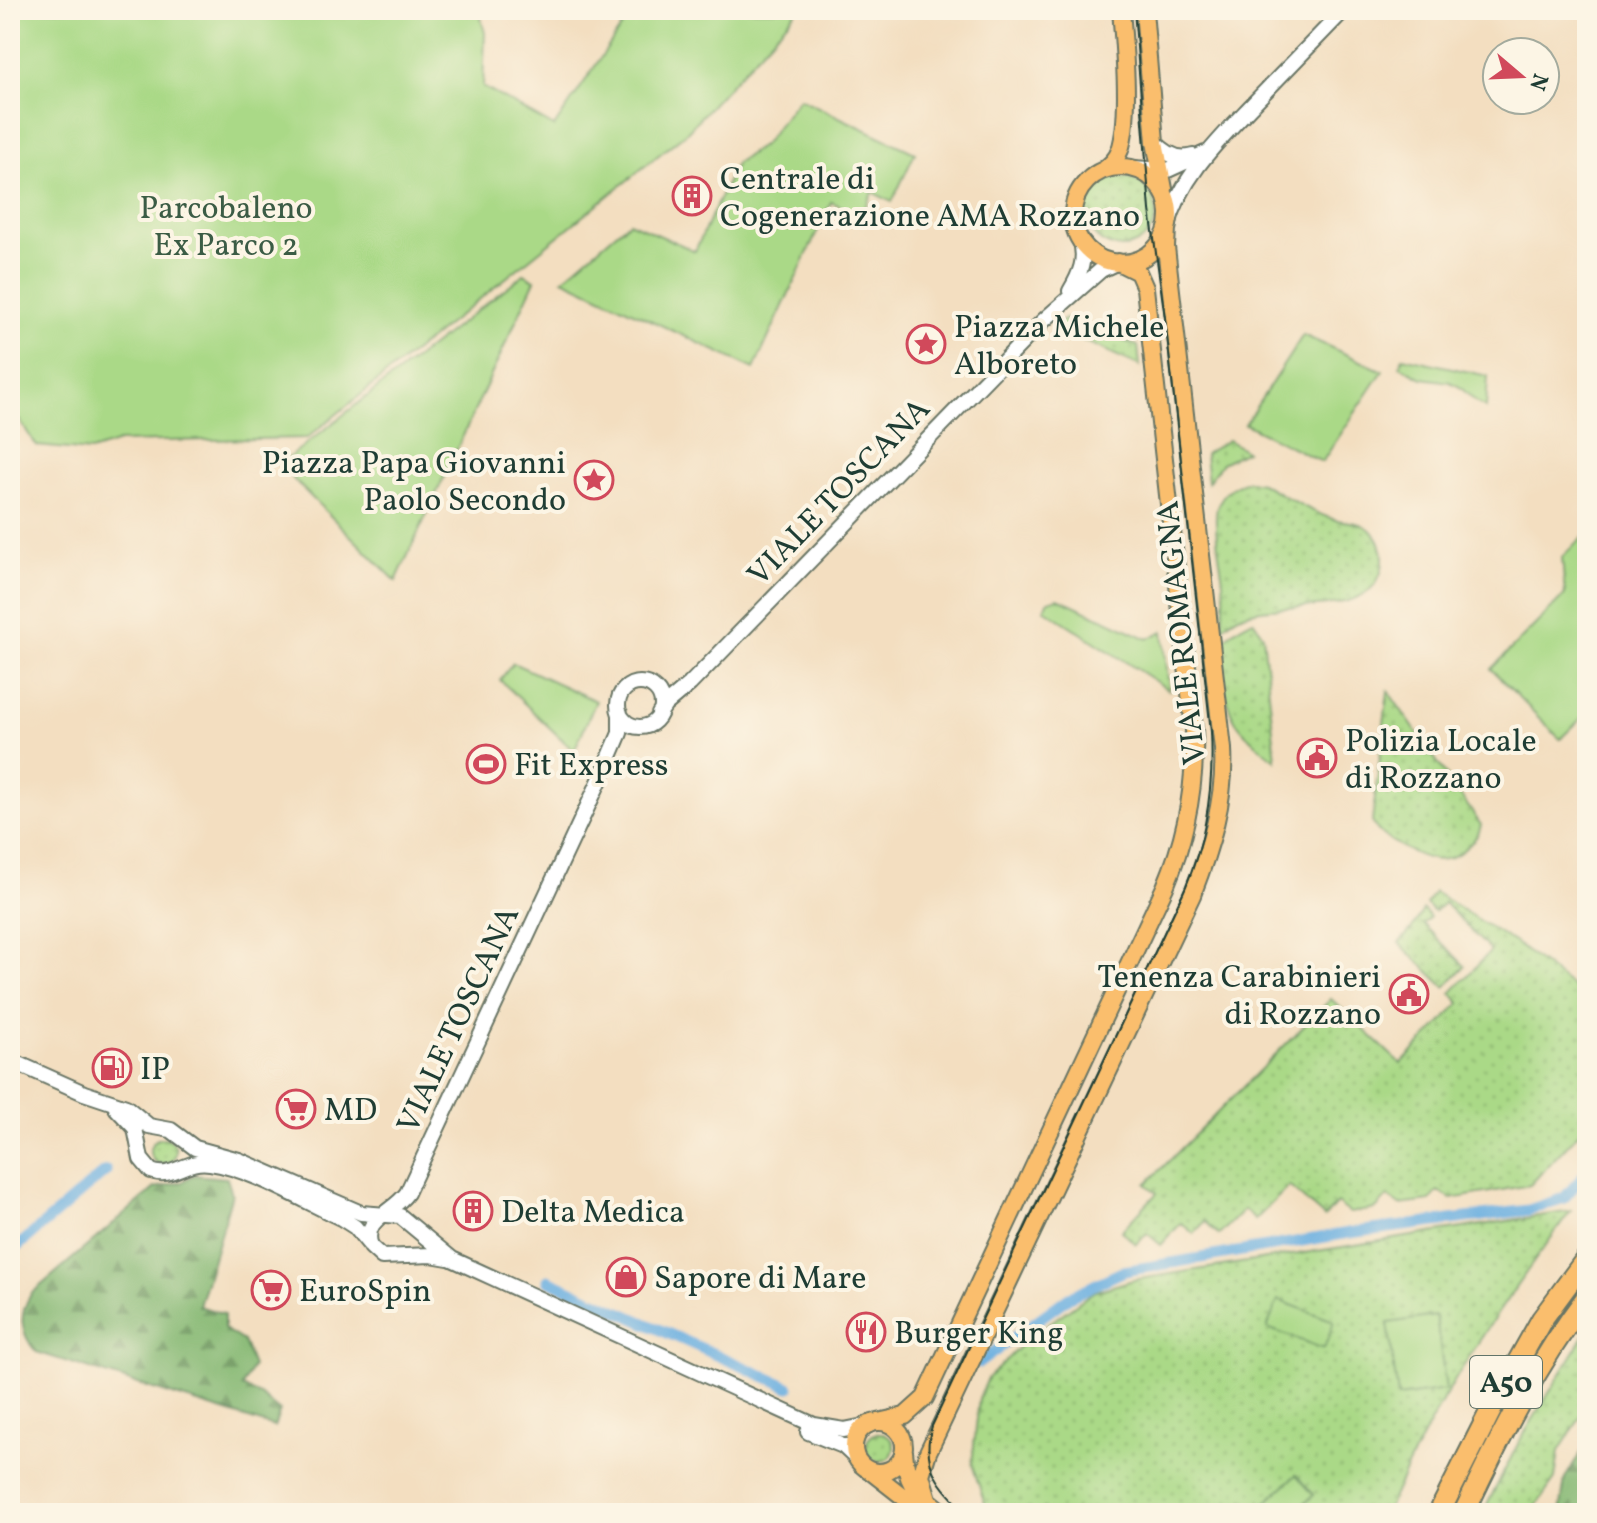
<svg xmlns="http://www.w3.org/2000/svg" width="1597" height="1523" font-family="Vollkorn,serif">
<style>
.grass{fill:url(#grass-dots);stroke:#648b5e;stroke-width:2}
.forest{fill:url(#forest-firs);stroke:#537b54;stroke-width:2}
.park{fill:#aad987;stroke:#648b5e;stroke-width:2}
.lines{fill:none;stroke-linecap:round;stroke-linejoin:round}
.canal{stroke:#6aafe0;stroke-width:11}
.minor-casing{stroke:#697565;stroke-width:18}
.major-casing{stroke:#697565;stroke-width:20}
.highway-casing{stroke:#697565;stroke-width:24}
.minor{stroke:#fff;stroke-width:14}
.major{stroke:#fabe6d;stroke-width:16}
.highway{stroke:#fabe6d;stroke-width:20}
.tram{stroke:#1f3d34;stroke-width:2}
.labels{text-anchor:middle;stroke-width:8;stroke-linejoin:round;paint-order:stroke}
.shield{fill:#fcf5e5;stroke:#617469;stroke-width:2}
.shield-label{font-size:30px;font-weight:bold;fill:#1f3d34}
.poi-label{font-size:32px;fill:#1f3d34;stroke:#fcf5e5;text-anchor:start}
.park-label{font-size:32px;fill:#3b5c45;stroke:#fcf5e5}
.street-label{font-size:32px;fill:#1f3d34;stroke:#fcf5e5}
</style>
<defs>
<pattern id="grass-dots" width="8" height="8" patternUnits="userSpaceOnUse" patternTransform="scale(2)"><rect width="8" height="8" fill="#aad987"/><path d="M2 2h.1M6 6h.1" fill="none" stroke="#92bb75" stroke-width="1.8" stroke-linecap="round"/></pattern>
<pattern id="forest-firs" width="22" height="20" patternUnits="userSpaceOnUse" patternTransform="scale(2)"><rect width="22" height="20" fill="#87b974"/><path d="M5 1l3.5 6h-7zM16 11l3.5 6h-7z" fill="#6e9860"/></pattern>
</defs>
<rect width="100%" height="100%" fill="#fcf5e5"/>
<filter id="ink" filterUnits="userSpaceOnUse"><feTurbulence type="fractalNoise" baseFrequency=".0125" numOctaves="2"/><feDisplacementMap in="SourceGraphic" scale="16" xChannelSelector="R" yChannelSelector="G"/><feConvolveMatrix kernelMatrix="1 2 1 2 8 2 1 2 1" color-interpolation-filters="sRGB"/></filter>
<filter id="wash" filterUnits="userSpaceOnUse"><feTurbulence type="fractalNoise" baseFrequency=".006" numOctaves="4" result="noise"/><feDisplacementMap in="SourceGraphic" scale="32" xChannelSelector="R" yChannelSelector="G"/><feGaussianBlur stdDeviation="1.8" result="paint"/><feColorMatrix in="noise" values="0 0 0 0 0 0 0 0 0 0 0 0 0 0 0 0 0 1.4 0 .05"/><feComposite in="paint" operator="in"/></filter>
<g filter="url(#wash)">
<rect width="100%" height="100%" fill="#f3dec0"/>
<path class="grass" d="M1086 212a35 35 0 1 1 70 0a35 35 0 1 1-70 0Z
M1065,319L1138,346L1140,366L1055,328Z
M1228,440L1246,451L1222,463L1208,482L1205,454Z
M1249,481L1261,483C1284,495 1308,511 1333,519C1346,523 1356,520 1368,528C1379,536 1383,547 1383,560C1380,624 1282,598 1241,615C1233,618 1227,624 1220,629C1232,590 1214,554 1216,515C1217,497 1232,484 1249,481Z
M1253,620L1263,635L1276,760C1222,721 1227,706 1220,644L1234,630Z
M1388,691L1481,825C1479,835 1475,839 1468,846C1445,868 1425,860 1400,846C1388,839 1379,835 1372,822Z
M1434,892L1515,943L1587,998V1124L1530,1185L1451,1199L1438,1191L1430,1201L1400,1205L1387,1197L1376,1209L1350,1213L1337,1203L1324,1217L1289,1186L1255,1220L1244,1210L1219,1235L1205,1221L1194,1234L1181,1223L1161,1245L1147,1233L1136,1244L1121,1231L1157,1193L1146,1184L1331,999L1401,1064L1460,1003L1451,993L1491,951L1444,903L1434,912L1426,904Z
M1423,910L1430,917L1423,924L1465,966L1445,987L1399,943L1412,929Z
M150 1151a13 13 0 1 1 26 0a13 13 0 1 1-26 0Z
M1571,1211C1500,1306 1433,1403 1386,1513H988L972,1464L979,1399L988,1378L1026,1340L1093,1292L1133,1280Z
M1587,1331V1407L1559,1451L1555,1479L1531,1513H1483L1519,1442Z
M866 1447a14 14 0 1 1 28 0a14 14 0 1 1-28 0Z"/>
<path class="forest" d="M193,1175L227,1178L232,1194L199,1306L224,1314V1329L243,1341L253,1366L242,1387L260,1395L280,1411L274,1427L36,1352C20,1332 18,1316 31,1294L155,1188L182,1182Z
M1587,1444V1513H1560L1565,1478Z"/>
<path class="park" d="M14,10H479L485,33L483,87L554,127L633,10H798L686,133L307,438L119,442L91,451L37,446L10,407V15Z
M799,98L915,153L892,202L872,192L862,215L831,202L754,369L563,279L629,222L695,251L736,163L764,144Z
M524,274L535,280L396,581L279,465Z
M1303,335L1383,371L1322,462L1245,424Z
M1403,357L1488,376L1486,408L1477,403L1460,387L1450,382L1422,378L1400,366Z
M1587,533V713L1560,739L1491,669L1565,595L1562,557Z
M1058,598L1148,639L1163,631L1169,690L1044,609L1049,601Z
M513,663L596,701L574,751L500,680Z
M1278,1300L1334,1321L1324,1349L1267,1328Z
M1436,1316L1446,1390L1398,1397L1388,1323Z
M1296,1475L1314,1495L1294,1513H1254Z"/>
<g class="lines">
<path class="canal" d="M10,1253L106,1171
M548,1280L789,1387
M979,1363L1069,1297L1124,1271L1349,1233L1529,1210L1564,1198L1587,1172"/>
</g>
</g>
<g filter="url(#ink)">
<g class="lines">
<g class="minor-casing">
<path id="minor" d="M1155,142C1165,153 1178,161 1193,156
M1132,168L1168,170L1205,153
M1167,228C1181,176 1218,141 1254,103C1284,72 1314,41 1344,10
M1070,291C1080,274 1087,259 1080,239
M618 705a22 22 0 1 1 44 0a22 22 0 1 1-44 0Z
M659,714L665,705L690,684L1043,321L1101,270L1118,262
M10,1060L84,1093L126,1107L149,1126L171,1130L195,1148L239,1160L361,1213L400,1216L452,1259L814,1425L844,1430L869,1425
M116,1108L135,1128L141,1159L151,1171C173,1180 184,1159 210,1163C249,1168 304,1201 341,1218L355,1227L369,1244
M448,1258L431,1255L382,1257L371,1247C361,1218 392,1214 407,1193L599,782L620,733V713
M808,1432L843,1446L859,1461"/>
</g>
<g class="major-casing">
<path id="major" d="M1144,10L1155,142L1164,189
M1073 215a48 48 0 1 1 96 0a48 48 0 1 1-96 0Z
M1104,170C1111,164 1117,159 1120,150C1131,117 1124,46 1121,10
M878,1422L905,1416L925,1398L1165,887C1187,835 1196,785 1194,729L1145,288L1138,272L1118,262
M854 1447a25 25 0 1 1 50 0a25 25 0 1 1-50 0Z
M904,1451C907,1490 916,1489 944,1513
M869,1470L924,1513
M928,1499L921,1475L928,1452L1192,895C1210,849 1226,799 1223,749L1166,247L1167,228"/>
</g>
<g class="highway-casing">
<path id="highway" d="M1439,1513L1492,1408L1542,1319L1587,1258
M1464,1513C1499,1439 1537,1363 1587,1297"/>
</g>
<use href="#minor" class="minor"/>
<use href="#major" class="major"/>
<use href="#highway" class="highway"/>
<path class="tram" d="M968,1513C940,1489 920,1465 932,1426L1186,886C1207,836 1214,786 1211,732L1165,318L1150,210L1134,10"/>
</g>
</g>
<defs>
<g id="building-ring" transform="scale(2)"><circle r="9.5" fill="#fcf5e5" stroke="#d1495b" stroke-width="1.5"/><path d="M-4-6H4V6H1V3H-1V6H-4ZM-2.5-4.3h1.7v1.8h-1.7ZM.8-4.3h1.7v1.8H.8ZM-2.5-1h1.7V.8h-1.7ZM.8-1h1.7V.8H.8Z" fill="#d1495b"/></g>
<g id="sight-ring" transform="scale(2)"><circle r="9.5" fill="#fcf5e5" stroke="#d1495b" stroke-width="1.5"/><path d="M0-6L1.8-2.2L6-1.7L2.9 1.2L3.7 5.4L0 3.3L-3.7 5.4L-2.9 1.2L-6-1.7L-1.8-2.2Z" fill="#d1495b"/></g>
<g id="civic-ring" transform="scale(2)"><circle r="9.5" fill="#fcf5e5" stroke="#d1495b" stroke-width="1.5"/><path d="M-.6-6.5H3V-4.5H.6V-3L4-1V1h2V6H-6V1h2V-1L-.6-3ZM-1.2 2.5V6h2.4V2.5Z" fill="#d1495b"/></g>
<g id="stadium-ring" transform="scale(2)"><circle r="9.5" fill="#fcf5e5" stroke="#d1495b" stroke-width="1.5"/><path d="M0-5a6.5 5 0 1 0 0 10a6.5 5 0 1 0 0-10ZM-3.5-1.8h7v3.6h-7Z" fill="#d1495b"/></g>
<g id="fuel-ring" transform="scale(2)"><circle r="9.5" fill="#fcf5e5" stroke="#d1495b" stroke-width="1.5"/><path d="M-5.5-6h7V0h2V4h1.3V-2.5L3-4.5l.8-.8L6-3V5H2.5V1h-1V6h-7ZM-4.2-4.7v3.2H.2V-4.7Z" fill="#d1495b"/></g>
<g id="supermarket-ring" transform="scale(2)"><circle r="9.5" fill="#fcf5e5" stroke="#d1495b" stroke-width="1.5"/><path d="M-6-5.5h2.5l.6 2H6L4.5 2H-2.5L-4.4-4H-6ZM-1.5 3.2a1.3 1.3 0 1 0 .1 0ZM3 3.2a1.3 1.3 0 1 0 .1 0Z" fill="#d1495b"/></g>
<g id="shop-ring" transform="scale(2)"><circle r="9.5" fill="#fcf5e5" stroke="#d1495b" stroke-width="1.5"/><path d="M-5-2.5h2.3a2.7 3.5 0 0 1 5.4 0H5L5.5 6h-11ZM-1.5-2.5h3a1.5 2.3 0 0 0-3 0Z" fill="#d1495b"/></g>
<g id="restaurant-ring" transform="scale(2)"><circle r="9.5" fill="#fcf5e5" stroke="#d1495b" stroke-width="1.5"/><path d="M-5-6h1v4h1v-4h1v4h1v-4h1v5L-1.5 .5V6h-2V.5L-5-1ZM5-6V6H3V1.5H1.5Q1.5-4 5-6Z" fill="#d1495b"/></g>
</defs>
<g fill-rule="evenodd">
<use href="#building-ring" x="692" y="196"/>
<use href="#sight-ring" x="926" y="344"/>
<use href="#sight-ring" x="594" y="480"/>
<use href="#civic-ring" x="1317" y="758"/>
<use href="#stadium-ring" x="486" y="764"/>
<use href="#civic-ring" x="1409" y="994"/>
<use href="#fuel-ring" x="112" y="1068"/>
<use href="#supermarket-ring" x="296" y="1109"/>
<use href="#building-ring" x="473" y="1211"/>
<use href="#shop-ring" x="626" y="1277"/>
<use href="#supermarket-ring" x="271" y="1290"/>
<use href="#restaurant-ring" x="866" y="1332"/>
</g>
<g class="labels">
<rect class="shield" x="1470" y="1356" width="72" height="52" rx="6"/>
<g class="shield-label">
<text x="1506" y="1392">A50</text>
</g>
<g class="poi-label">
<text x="720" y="189">Centrale di<tspan x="720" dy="37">Cogenerazione AMA Rozzano</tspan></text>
<text x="954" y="337">Piazza Michele<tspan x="954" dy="37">Alboreto</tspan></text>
<text x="566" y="473" text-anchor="end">Piazza Papa Giovanni<tspan x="566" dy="37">Paolo Secondo</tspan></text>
<text x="1345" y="751">Polizia Locale<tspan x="1345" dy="37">di Rozzano</tspan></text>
<text x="514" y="775">Fit Express</text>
<text x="1381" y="987" text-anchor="end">Tenenza Carabinieri<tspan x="1381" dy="37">di Rozzano</tspan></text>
<text x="140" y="1079">IP</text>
<text x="324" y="1120">MD</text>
<text x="501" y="1222">Delta Medica</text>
<text x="654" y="1288">Sapore di Mare</text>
<text x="299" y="1301">EuroSpin</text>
<text x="894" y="1343">Burger King</text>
</g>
<g class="park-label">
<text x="226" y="218">Parcobaleno<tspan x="226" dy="37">Ex Parco 2</tspan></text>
</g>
<g class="street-label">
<text transform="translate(838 491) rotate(-46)" y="11">VIALE TOSCANA</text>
<text transform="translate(1180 633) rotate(-96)" y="11">VIALE ROMAGNA</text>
<text transform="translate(457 1019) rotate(-65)" y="11">VIALE TOSCANA</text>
</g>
</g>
<rect width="1597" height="1523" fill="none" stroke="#fcf5e5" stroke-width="40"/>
<g transform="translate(1521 76) rotate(109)"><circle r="38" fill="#fcf5e5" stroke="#a4ab9e" stroke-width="2"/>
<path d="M0-6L14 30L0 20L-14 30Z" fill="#d1495b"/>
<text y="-12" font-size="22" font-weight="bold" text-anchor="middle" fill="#1f3d34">N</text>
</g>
</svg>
